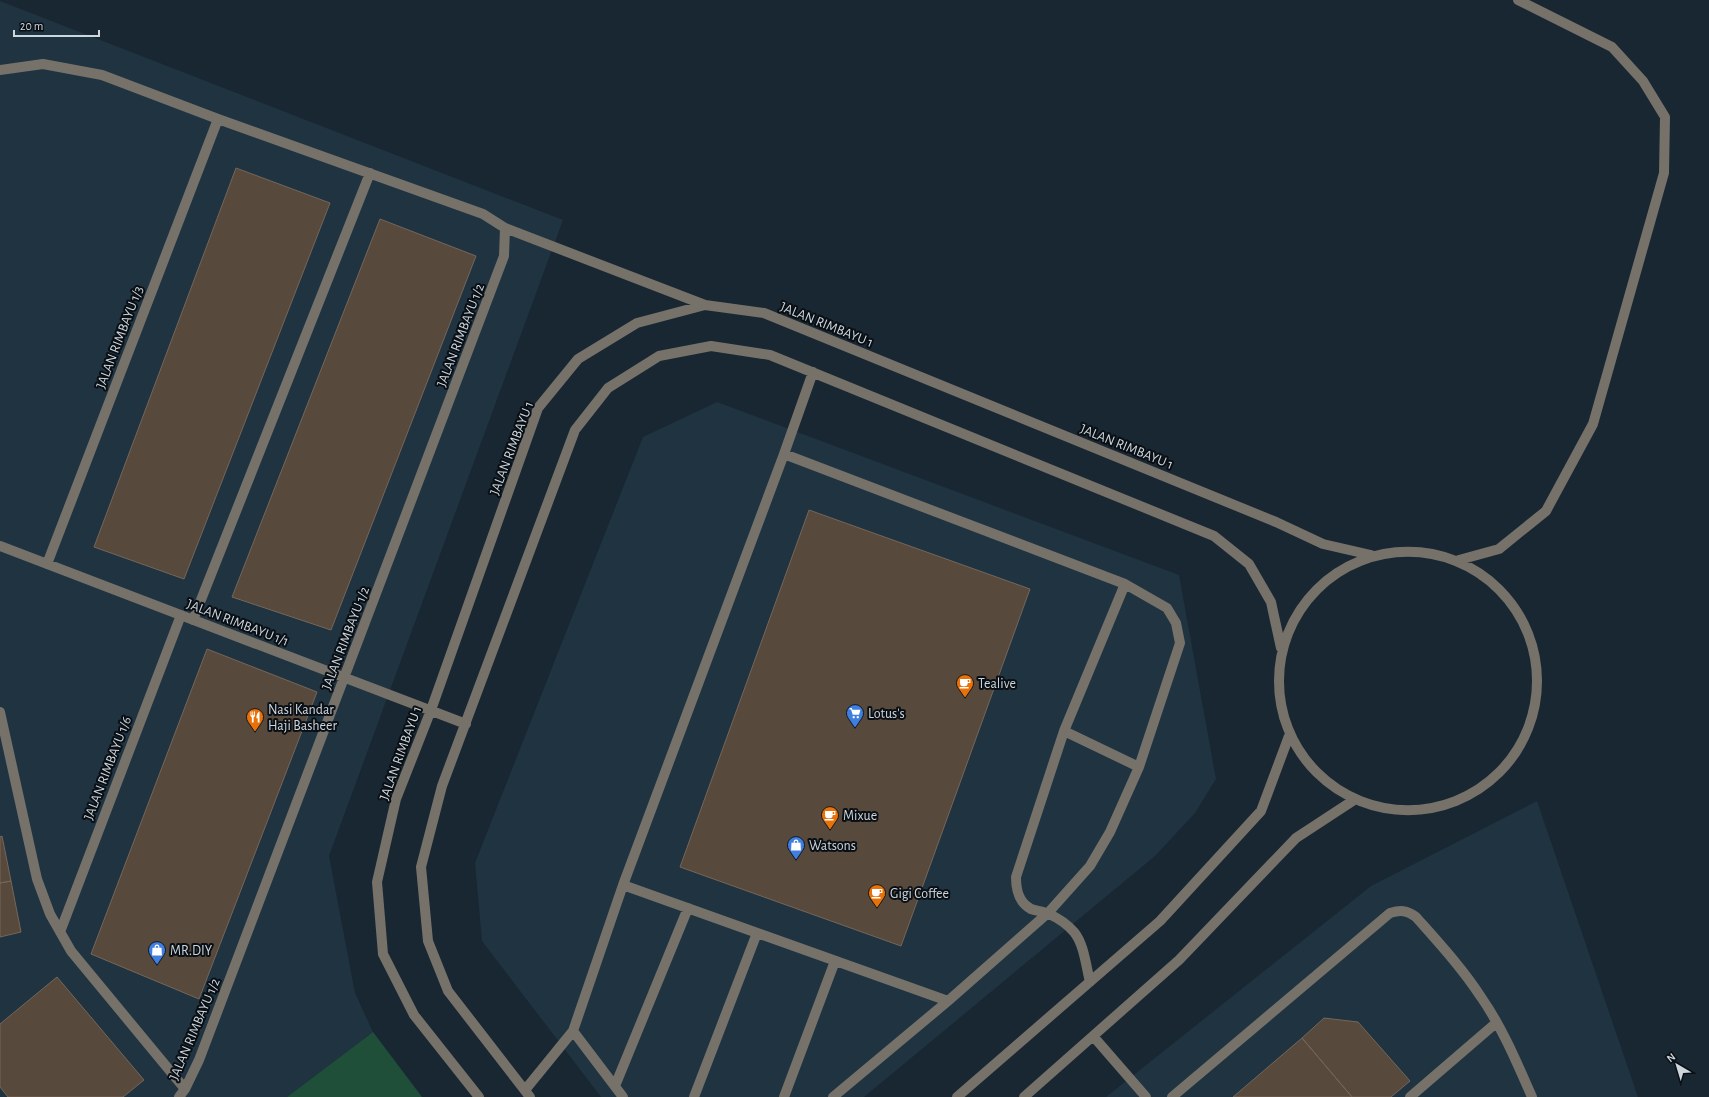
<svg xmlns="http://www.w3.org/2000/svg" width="1709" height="1097" font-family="'Alegreya Sans',sans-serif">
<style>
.built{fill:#1f3341}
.green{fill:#1f4e39}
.building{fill:#57493c;stroke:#766659}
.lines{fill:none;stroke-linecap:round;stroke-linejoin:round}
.minor{stroke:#76726a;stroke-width:10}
.labels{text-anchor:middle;stroke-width:4;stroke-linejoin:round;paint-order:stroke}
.street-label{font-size:14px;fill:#cdd6dd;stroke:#090f14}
.poi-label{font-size:14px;fill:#cdd6dd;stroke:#090f14;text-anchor:start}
</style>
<rect width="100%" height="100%" fill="#192732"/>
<path class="built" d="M0,1L563,220L329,856L355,993L373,1032L287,1097H0Z
M717,402L1179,575L1216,779L1195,813L1155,856L864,1097H601L482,941L475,863L643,437Z
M1537,801L1638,1097H1106L1371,886Z"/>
<path class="green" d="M373,1032L422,1097H287Z"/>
<path class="building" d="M236,168L330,203L184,579L94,547Z
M380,219L476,256L331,630L232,597Z
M809,510L1030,589L901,946L680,867Z
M207,649L317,692L199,999L91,954Z
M2,836L11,881L0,883V837Z
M11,881L21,932L0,937V883Z
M57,977L144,1080L123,1097H8L0,1087V1024Z
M1324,1018L1358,1022L1410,1081L1391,1097H1352L1302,1038Z
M1302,1038L1352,1097H1233Z"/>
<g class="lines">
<path class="minor" d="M0,70L43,64L102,75L218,119L483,214L505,228L705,305
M784,454L1125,584L1167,608L1176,623L1180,643L1139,767L1110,832L1090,866L1048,913L948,1001L833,1097
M0,546L466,724
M1279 681a129 129 0 1 1 258 0a129 129 0 1 1-258 0Z
M1459,560L1499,549L1546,511L1593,424L1664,173L1665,117L1643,81L1612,47L1518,0
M47,564L218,119
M193,620L370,173
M0,712L37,879L50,914L71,951L185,1089
M1064,731L1139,767
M623,885L948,1001
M60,932L181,615
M1090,982C1086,966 1084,944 1074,932C1067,924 1058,918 1049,914C1043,911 1036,911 1031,909C1018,902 1016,889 1016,877L1064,731L1125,584
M573,1031L623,1097
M1093,1036L1146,1097
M615,1086L688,908
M525,1090L573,1031L623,885L784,454L813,372
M179,1097L185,1089L199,1060L504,256L505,228
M479,1097L414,1015L383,954L377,882L396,799L431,710L538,408L578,359L637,323L705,305L764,313L1276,522L1323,544L1371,555
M530,1097L448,991L428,941L421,867L442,786L575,430L608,388L659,356L711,346L770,355L1214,536L1249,564L1271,602L1281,648
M694,1097L757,933
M784,1097L835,961
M957,1097L1160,921L1261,811L1289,736
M1024,1097L1179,960L1296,838L1354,800
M1172,1097L1390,913C1400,910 1407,910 1416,917C1439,943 1462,968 1481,997C1502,1027 1517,1063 1532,1097
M1410,1097L1496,1023"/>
</g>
<defs>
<g id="cafe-pin" transform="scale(0.9)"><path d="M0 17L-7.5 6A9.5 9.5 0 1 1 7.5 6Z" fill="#e8710a" stroke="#090f14"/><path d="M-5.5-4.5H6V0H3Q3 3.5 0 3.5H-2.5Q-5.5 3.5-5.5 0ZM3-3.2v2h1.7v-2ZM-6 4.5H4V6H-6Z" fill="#fff"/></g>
<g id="supermarket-pin" transform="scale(0.9)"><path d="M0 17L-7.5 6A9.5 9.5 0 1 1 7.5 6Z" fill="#3f7fe0" stroke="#090f14"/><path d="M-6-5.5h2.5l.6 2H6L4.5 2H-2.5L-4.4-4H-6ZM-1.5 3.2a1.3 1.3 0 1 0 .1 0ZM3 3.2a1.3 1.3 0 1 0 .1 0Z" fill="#fff"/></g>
<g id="restaurant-pin" transform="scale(0.9)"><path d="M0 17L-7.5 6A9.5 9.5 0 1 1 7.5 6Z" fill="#e8710a" stroke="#090f14"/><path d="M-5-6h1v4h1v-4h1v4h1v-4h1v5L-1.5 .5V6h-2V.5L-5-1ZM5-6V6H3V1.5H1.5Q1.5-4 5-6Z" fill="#fff"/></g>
<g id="shop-pin" transform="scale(0.9)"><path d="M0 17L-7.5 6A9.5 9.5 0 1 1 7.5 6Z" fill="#3f7fe0" stroke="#090f14"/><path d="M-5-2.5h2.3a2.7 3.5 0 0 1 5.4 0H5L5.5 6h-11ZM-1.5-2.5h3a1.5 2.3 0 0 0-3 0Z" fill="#fff"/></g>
</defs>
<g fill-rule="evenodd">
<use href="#cafe-pin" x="965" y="683"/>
<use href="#supermarket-pin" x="855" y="713"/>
<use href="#restaurant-pin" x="255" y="717"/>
<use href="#cafe-pin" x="830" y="815"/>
<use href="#shop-pin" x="796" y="845"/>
<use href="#cafe-pin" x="877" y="893"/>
<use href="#shop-pin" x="157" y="950"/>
</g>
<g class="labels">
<g class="street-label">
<text transform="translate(827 324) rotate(22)" y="5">JALAN RIMBAYU 1</text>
<text transform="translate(460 335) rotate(-69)" y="5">JALAN RIMBAYU 1/2</text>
<text transform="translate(119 337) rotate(-69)" y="5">JALAN RIMBAYU 1/3</text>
<text transform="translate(1127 446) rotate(22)" y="5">JALAN RIMBAYU 1</text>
<text transform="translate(511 448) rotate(-69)" y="5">JALAN RIMBAYU 1</text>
<text transform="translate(238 622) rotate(21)" y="5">JALAN RIMBAYU 1/1</text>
<text transform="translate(345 638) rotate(-69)" y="5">JALAN RIMBAYU 1/2</text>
<text transform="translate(400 753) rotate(-70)" y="5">JALAN RIMBAYU 1</text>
<text transform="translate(107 768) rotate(-69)" y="5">JALAN RIMBAYU 1/6</text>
<text transform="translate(194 1029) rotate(-67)" y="5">JALAN RIMBAYU 1/2</text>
</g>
<g class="poi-label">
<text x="978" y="688">Tealive</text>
<text x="268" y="714">Nasi Kandar<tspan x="268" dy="16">Haji Basheer</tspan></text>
<text x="868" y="718">Lotus's</text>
<text x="843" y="820">Mixue</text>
<text x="809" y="850">Watsons</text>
<text x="890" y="898">Gigi Coffee</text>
<text x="170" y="955">MR.DIY</text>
</g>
</g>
<g transform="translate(1677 1065) rotate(322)" stroke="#090f14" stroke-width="3" paint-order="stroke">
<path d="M0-3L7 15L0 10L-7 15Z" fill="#cdd6dd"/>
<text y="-6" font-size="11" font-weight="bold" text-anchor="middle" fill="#cdd6dd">N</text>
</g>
<path d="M14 30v6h85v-6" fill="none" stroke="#cdd6dd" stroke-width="2"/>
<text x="20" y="30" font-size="12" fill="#cdd6dd" stroke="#090f14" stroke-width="3" paint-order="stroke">20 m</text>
</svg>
